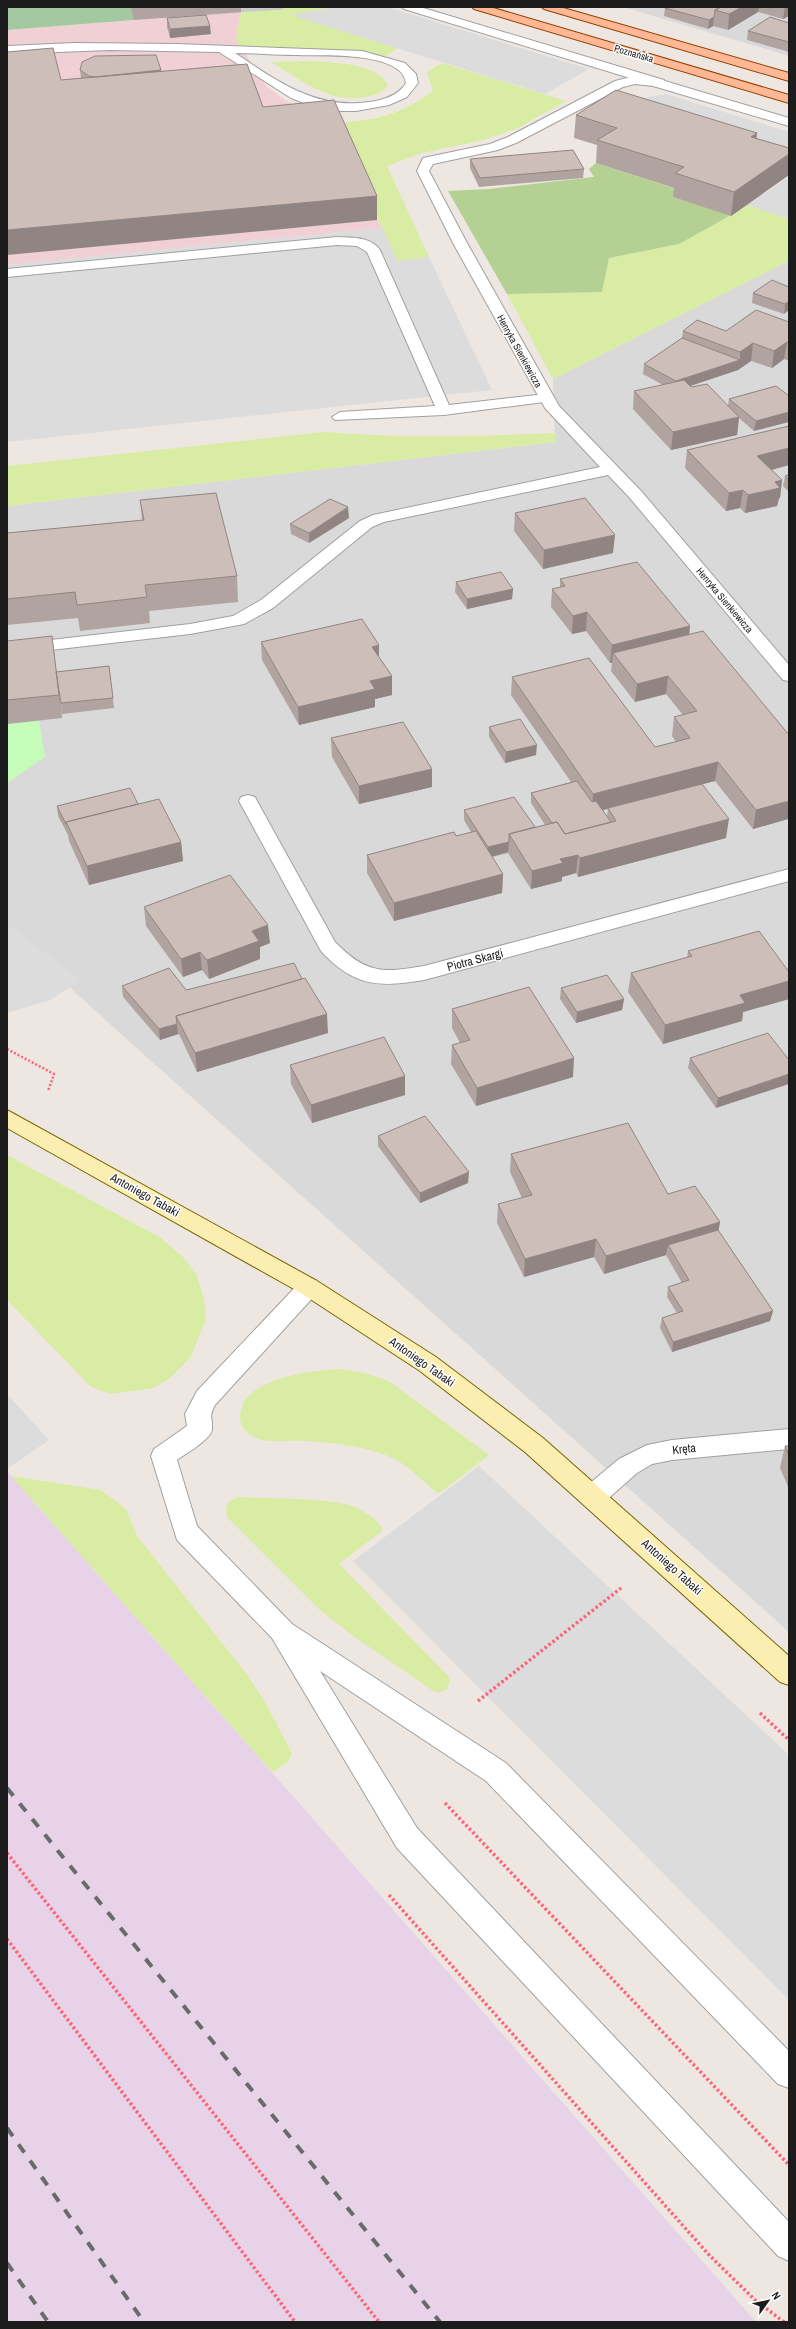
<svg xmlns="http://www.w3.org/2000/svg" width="796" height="2329" font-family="'Archivo Narrow',sans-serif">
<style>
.residential{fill:#dad9d9}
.commercial{fill:#f0cfd5}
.industrial{fill:#e7d2e8}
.religious{fill:#cacaca}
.grass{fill:#d8eca3}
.forest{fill:#b4d093}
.cemetery{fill:#a4c8a1}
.park{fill:#c5fcba}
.parking{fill:#dcdcdc}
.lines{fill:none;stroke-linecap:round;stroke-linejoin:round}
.lane-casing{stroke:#a0a0a0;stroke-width:2}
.street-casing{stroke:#a0a0a0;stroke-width:2}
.secondary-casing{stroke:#766700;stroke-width:2}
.primary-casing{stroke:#944000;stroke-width:2}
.path-far1{stroke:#ff6177;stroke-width:2.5;stroke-dasharray:2 2;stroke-linecap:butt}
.path{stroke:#ff6177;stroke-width:3.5;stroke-dasharray:2.5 2.5;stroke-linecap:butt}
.lane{fill:#fff;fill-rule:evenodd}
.street{fill:#fff;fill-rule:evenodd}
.secondary{fill:#fceeb1;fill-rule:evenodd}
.primary{fill:#ffb895;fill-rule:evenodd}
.rail{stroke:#6a6a6a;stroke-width:4;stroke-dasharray:10 10;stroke-linecap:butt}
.wall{fill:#b1a3a0;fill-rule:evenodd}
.shaded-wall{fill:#908582}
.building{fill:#cebeba;stroke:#908582}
.labels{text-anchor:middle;stroke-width:3;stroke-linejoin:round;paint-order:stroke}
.far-street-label{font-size:10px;fill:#1c1c1c;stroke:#fff}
.street-label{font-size:12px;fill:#1c1c1c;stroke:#fff}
</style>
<rect width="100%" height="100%" fill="#eee7e1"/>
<path class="residential" d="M623,7H789V56Z
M789,259V1632L102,1017L7,929V506L555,442L553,379Z"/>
<path class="commercial" d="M241,12L236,39L266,86L295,107L383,228L7,265V30Z"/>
<path class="industrial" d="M7,1472L11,1476L756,2322H7Z"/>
<path class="religious" d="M145,7H287L281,10L134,20Z"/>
<path class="grass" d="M287,7H337L291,15L398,48L386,56L241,48L236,39L241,12L281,10Z
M271,62C298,61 375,57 388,85C383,92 377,94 370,96C332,106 301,80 271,62Z
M442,63L566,101L518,128L483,140L422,153L387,166L429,257L397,261L335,123C377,120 398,116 433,91L427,72Z
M747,205L789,219V261L553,379L507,294L602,292L609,258L679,244Z
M325,432C402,439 478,436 555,433V442L7,506V466Z
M7,1155L161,1238L183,1257L197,1276L204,1299L206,1320L190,1358L169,1379L153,1388L111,1394L91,1387L7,1300Z
M340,1369L365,1373L389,1381L489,1455L441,1492L437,1493C422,1480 407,1464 388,1456C362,1446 330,1442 302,1441C286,1440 269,1444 254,1437C245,1432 240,1426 240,1416C242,1377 312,1371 340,1369Z
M11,1476L101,1490L126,1509L137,1536L249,1677L266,1704L292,1753L288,1762L272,1772Z
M239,1497C270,1499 325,1497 352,1506C364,1510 374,1518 382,1527V1531L339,1564L449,1677C451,1687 445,1693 435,1692L353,1636L320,1610L227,1517L226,1505L231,1500Z"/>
<path class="forest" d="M596,163L682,191L673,197L731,215L679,244L609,258L602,292L507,294L448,191L489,189L594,177L589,169Z"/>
<path class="cemetery" d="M7,7H145L134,20L7,30Z"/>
<path class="park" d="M39,721L45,757L7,783V724Z"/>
<path class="parking" d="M337,7H387L589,69L545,94L290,15Z
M666,94L789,132V161L619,103Z
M789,177V219L747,205Z
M383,228L397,261L429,257L492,390L7,442V265Z
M7,924L81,980L50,1000L7,1013Z
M7,1394L49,1440L7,1469Z
M479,1466L789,1755V2000L353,1561Z"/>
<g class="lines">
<g class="lane-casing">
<path id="lane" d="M402,7H420L664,80L666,83L660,87L656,86L404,9Z
M75,43L177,44L362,51L405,63L416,74L418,83L407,97L389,105L356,111H334L309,105L291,98L219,52L109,50L7,54V46ZM235,53C255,53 274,55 294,55C318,56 402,50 406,83C398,96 383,100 369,102C316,110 277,81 235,53Z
M337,237C352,238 370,236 380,250L449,405L546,394L553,398L551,401L444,415L335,420L332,417L340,412L435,406L367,252L357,246L337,245L7,277V269Z
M309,1278L317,1281L321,1287L317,1293L215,1405C208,1418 213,1417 212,1429C212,1439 185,1454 177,1460L197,1526L292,1624L506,1763L789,2051V2088L778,2084L486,1781L320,1671L417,1828L789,2222V2261L778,2256L397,1848L272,1638L177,1540L151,1456L154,1449L187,1426L185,1414L197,1391L301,1281Z"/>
</g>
<g class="street-casing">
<path id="street" d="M635,76L658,79L789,118V126L653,86L635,84L623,87L516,143L498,150L433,164L429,171L467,243L559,406L641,491L789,665V681L783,680L629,497L608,475L384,522L372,527L273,608L244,624L190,634L7,655V645L190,624L233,616L261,600L360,521L373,515L600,467L545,408L453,243L417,171L423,158L490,144L508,137L615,81Z
M248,795L255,797L257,801L335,942C366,974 383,973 424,966L789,869V881L424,980C379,988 353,986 321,951L239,801L241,797Z
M789,1429V1449L672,1460L652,1464L637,1473L602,1504L593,1507L584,1504L580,1496L584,1488L619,1459L647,1445L672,1440Z"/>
</g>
<g class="secondary-casing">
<path id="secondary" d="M7,1110L317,1281L436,1357L543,1438L789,1656V1685L780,1682L525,1452L420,1371L301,1293L7,1128Z"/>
</g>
<g class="primary-casing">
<path id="primary" d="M472,7H490L789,95V103L474,9Z
M542,7H560L789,73V81L544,9Z"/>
</g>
<path class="path-far1" d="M7,1049L54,1074L48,1091"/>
<path class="path" d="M478,1701L621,1588
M760,1713L789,1740
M445,1803L789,2165
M7,1853L379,2322
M389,1895L710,2256L755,2300L784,2322
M7,1939L295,2322"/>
<use href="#lane" class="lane"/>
<use href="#street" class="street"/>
<use href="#secondary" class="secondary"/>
<use href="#primary" class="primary"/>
<path class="rail" d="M7,1788L440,2322
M7,2128L144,2322
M7,2263L48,2322"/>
</g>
<path class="wall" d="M131,7H241V12L134,20L132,13Z
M666,7H789V16L783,19L758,12L728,30L713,26L708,29L664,16L665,8Z
M167,18L211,34L170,38L167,27Z
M789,23V52L747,40L748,31Z
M80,70H161V71L263,107L377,196V220L61,80L81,78Z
M576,115L757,133L756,138L789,148V175L731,216L673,197L674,188L596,163L597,145L574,138Z
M470,159L584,169L583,178L479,187L470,168Z
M789,287L784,314L752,303L753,293Z
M789,322V361L784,359L772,368L751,361L738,370L690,386L691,387L728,406L729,399L776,386L754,431L739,418L737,435L671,450L633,409L634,391L663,385L643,374L644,364L682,338L683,331H726Z
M789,426V465L772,470L782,480L780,498H779L777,506L745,513L740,508L726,511L685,468L687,450Z
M789,475V492L783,486L785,476Z
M140,500L237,576L238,602L149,611L150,623L80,631L78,618L7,625V533L142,520Z
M515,513L613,553L543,569L514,531Z
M349,518L309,543L291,534L290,524Z
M789,546V555L788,553Z
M560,579L690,626L689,634L789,735V821L788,819L753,829L715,781L702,784L726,838L578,877L576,873L562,877V881L531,889L508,853L492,857L503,874L502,893L394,921L367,873V855L456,836L471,832L464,820V810L535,827L545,825L531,803V793L571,782L511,695L512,677L655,747L676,742L672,736L674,717L683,715L666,694L635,702L611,671L612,663H610L586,631L572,634L551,607L552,589L560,587ZM608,808L607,817L602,810Z
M456,582L513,589L512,599L467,609L455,592Z
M7,641L57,672L109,666L114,708L62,714L60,697L62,718L7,724Z
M261,642L379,657L392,676V695L375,699V707L299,725L262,660Z
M489,727L536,755L505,763L489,737Z
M331,738L432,769V787L359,804L332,757Z
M138,804L181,842L183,861L89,885L69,841L68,835L58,816L57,806Z
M144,907L270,943L260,947V959L209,979L202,970L183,977L146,926Z
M688,951L789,972V999L743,1012L742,1021L663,1044L628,992L631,973L687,958Z
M122,986L186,990L328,1033L197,1072L179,1034L160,1040L123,997Z
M561,988L624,999L622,1010L576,1023L560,999Z
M452,1009L573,1077L476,1106L451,1064L452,1045L460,1043L452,1028Z
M690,1058L789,1060L716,1108L688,1068Z
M290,1065L405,1095L312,1123L291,1084Z
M378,1136L468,1183L420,1203L378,1146Z
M511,1154L668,1194L720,1222L718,1230L773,1311L770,1321L672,1352L660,1328L662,1318L677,1313L667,1297L668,1287L682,1283L666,1255L604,1274L594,1257L524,1277L497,1223L498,1204L522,1198L510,1172Z
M785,1446H789V1489L780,1468Z"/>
<path class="shaded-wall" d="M742,7H759L758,12L728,30L729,14Z
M785,7H789V16L783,19Z
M714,17L713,26L708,29L709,20Z
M210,26L211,34L170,38V29Z
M161,70L163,86L108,78L134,73Z
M757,133L754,156L751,137Z
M789,154V175L731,216L734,192Z
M377,196V220L7,255V230Z
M789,301V310L784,314L785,304Z
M787,342L784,359L772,368L774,351Z
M753,343L751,361L738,370L675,391L676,381L740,360V352Z
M789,412V422L754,431L756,421Z
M739,417L737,435L671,450L673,432Z
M789,448V465L755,474L757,456Z
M782,480L780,498H779L777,506L745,513L748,495L775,482Z
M743,490L740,508L726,511L729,493Z
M348,507L349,518L309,543V533Z
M615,535L613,553L543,569L544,550Z
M513,589L512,599L467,609V599Z
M587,612L586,631L572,634L573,616Z
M690,626L688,644L613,653L612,663H610L612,645Z
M52,636L55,659L62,718L59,695Z
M379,645V664L372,647Z
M392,676V695L375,699V707L299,725L298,707L370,681Z
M668,676L666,694L635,702L637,684Z
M537,745L536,755L505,763L506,752Z
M718,762L715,781L592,813L593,794Z
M432,769V787L359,804V786Z
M789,801V813L788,819L753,829L756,810Z
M729,819L726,838L578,877L580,858Z
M181,842L183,861L89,885L87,866Z
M509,842L508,852L487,858L488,847Z
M578,855L576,873L562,877V881L531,889L532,871L560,859Z
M503,874L502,893L394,921V903Z
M268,925L270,943L260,947V959L209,979L207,960L252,931Z
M200,952L202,970L183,977L181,959Z
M789,981V999L743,1012L742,1021L663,1044L665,1025L740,995Z
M624,999L622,1010L576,1023L577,1012Z
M327,1014L328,1033L197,1072L195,1053Z
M177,1024L178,1034L160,1040L159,1029Z
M574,1058L573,1077L476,1106L477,1088Z
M789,1074V1084L716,1108L718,1098Z
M405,1076V1095L312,1123L311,1105Z
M469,1172L468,1183L420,1203V1193Z
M720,1222L717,1240L668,1245L666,1255L604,1274L606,1256Z
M596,1239L594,1257L524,1277L525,1259Z
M773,1311L770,1321L672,1352L673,1342Z"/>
<path class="building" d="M666,7H721L715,10L714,17L709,20L665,8Z
M721,7H742L729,14L715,10Z
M206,15L210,26L170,29L167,18Z
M770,17L789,23V42L748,31Z
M53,48L61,80L247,64L263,107L334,100L377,196L7,230V52Z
M156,55L161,70L95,77L89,76L80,70L82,62L95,56Z
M616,90L757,133L751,137L789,148V154L734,192L675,173L684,167L597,140L617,128L576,115Z
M573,150L584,169L480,178L470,159Z
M772,280L789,287V301L785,304L753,293Z
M756,310L789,322V343L787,342L774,351L753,343L740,352L683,331L697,320L726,331Z
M682,338L740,360L676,381L644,364Z
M684,380L691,387L707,384L739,417L673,432L634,391Z
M776,386L789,396V412L756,421L729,399Z
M789,426V448L757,456L782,480L775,482L780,488L748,495L743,490L729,493L687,450Z
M789,475V480L785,476Z
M216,493L237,576L145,585L147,597L77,605L75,592L7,599V533L144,520L140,500Z
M585,498L615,535L544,550L515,513Z
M330,499L348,507L309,533L290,524Z
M637,562L690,626L612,645L587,612L573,616L552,589L565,586L560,579Z
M501,572L513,589L467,599L456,582Z
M362,619L379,645L372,647L392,676L370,681L375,689L298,707L261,642Z
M703,631L789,735V801L756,810L718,762L593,794L512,677L589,658L655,747L690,738L674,717L697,711L668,676L637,684L613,653Z
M52,636L59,695L7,700V641Z
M109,666L113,698L61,703L56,672Z
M520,719L537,745L506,752L489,727Z
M403,722L432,769L359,786L331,738Z
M577,781L592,802L596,801L611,822L565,834L557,822L552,823L531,793Z
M702,784L729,819L580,858L578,855L560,859L563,863L532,871L509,834L557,822L565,834L616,821L608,808Z
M130,788L138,804L66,822V824L57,806Z
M514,797L535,827L509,834V842L488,847L464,810Z
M159,799L181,842L87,866L66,822Z
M476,831L503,874L394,903L367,855L454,832L456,836Z
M230,875L268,925L252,931L259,941L207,960L200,952L181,959L144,907Z
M759,931L789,972V981L740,995L745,1003L665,1025L631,973L692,956L688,951Z
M294,963L302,979L176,1016L177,1024L159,1029L122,986L169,968L186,990Z
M607,975L624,999L577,1012L561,988Z
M305,978L327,1014L195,1053L176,1016Z
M529,987L574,1058L477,1088L452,1045L470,1040L452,1009Z
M768,1033L789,1060V1074L718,1098L690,1058Z
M384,1037L405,1076L311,1105L290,1065Z
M425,1116L469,1172L420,1193L378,1136Z
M628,1123L668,1194L695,1186L720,1222L606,1256L596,1239L525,1259L498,1204L532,1195L511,1154Z
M718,1230L773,1311L673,1342L662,1318L683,1311L668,1287L689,1280L668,1245Z
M785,1446H789V1455Z"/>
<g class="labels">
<g class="far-street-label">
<text transform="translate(634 53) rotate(16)" y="4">Poznańska</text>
<text transform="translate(520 351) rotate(61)" y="4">Henryka Sienkiewicza</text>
<text transform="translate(725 600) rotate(50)" y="4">Henryka Sienkiewicza</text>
</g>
<g class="street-label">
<text transform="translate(475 960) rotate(-15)" y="4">Piotra Skargi</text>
<text transform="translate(145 1195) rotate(29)" y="4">Antoniego Tabaki</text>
<text transform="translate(422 1362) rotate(35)" y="4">Antoniego Tabaki</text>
<text transform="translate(684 1449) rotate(-6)" y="4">Kręta</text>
<text transform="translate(672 1567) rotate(42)" y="4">Antoniego Tabaki</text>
</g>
</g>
<rect width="796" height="2329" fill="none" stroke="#1c1c1c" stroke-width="16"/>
<g transform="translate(768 2301) rotate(57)" stroke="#ffffff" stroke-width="3" paint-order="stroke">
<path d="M0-3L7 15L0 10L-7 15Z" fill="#1c1c1c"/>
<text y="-6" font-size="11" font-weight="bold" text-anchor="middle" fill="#1c1c1c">N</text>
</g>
</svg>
